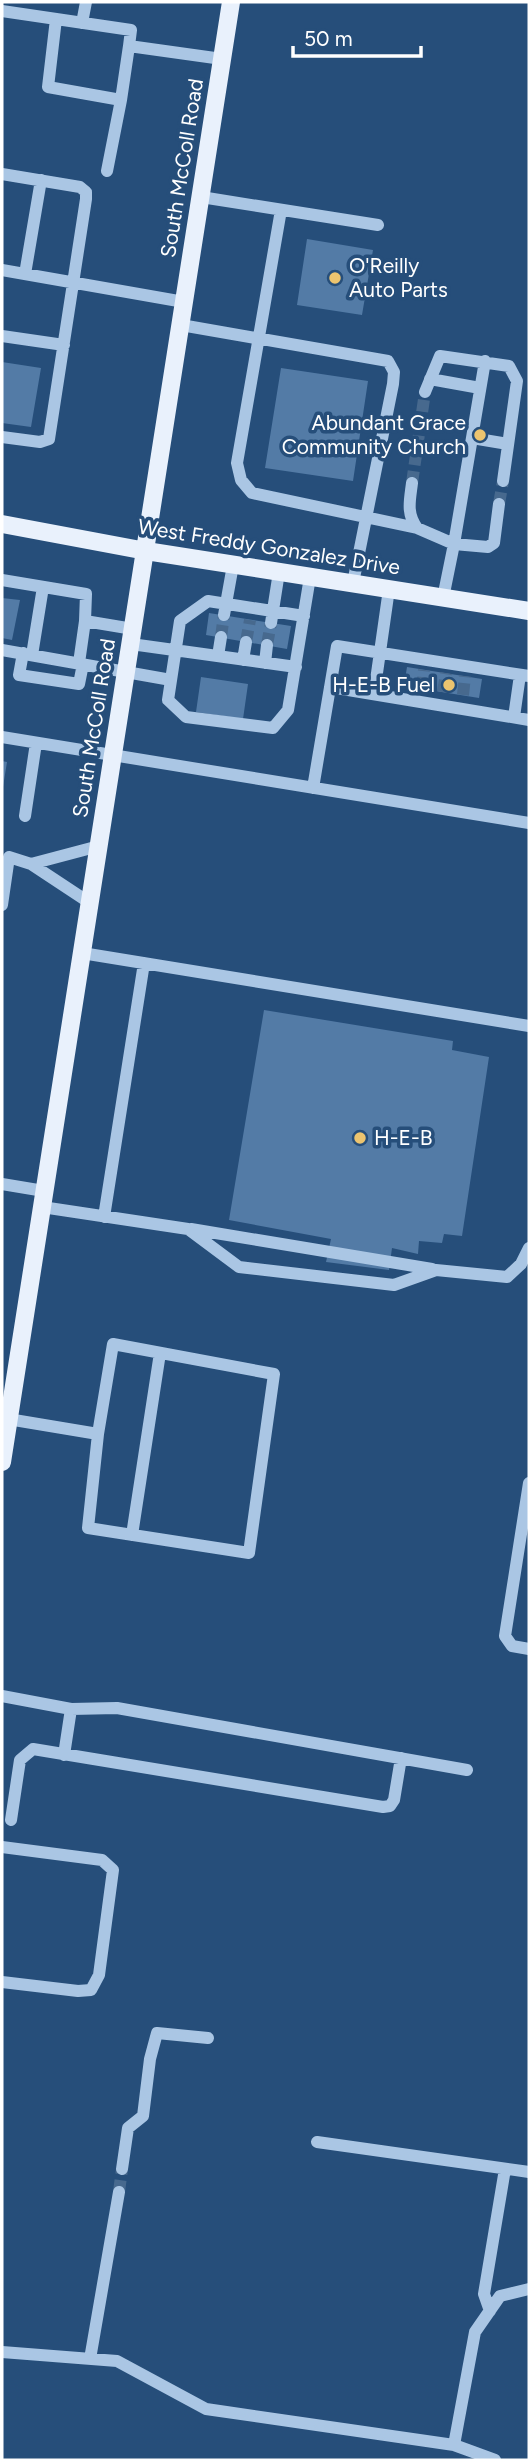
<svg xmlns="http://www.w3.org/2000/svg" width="531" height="2462" font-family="Figtree,sans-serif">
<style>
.building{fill:#537ba6}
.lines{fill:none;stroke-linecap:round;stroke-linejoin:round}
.minor-tunnel{stroke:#47698e;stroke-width:12;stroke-dasharray:12 6;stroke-linecap:butt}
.minor{stroke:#aac6e4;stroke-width:12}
.major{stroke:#e9f1fc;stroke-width:18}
.poi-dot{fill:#ecc46f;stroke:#264e7a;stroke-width:2.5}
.labels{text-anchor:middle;stroke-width:7;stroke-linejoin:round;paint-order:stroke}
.street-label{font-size:21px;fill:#fff;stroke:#264e7a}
.poi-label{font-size:21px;fill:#fff;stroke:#264e7a;text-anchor:start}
</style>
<rect width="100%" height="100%" fill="#264e7a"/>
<path class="building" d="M307,239L373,250L362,315L297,305Z
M2,362L41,368L31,427L2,423Z
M281,368L368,381L353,481L265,468Z
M2,598L20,600L12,640L2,638Z
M209,613L291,626L287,649L206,635Z
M407,667L482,679L479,698L404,686Z
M201,677L248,684L243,719L196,712Z
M2,761L7,762L3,787H2Z
M264,1010L453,1041L452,1050L489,1057L462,1236L444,1234L442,1243L419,1241L418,1254L392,1248L389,1270L326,1262L331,1239L229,1220Z"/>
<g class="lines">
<path class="minor-tunnel" d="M412,483L425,392
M499,504L503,481
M221,637L224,615
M246,642L250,620
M267,645L271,623
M422,689L424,670
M443,692L446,673
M463,695L465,676
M119,2192L122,2169"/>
<path class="minor" d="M2,11L131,30L129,46L222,59
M56,19L48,87L121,100L129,46
M82,23L86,2
M107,171L121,100
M2,174L80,187L86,192V199L49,439L40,442L2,437
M201,197L378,225
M281,210L237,463L241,480L252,493L417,528L454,544L485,361
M2,270L184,302
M25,274L41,180
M181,325L388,361L394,372L393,384L353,583
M2,336L64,345
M430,379L480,388
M425,392L440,356L509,366L517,381L503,481
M472,438L508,444
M412,483C410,500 406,513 417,528
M2,580L86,594L85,621L133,629
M443,598L454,544L488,547L494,543L499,504
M224,615L233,565
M304,616L208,601L180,621L168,700L186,717L273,728L288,710L310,577
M271,623L279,572
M131,644L296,667
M2,650L171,680
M23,653L19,675L79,684L83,664
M32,655L43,587
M218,656L221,637
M243,660L246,642
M79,663L85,621
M265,663L267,645
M330,687L529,720
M374,694L389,589
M514,717L520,675
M2,737L529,823
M313,788L337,646L529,676
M25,816L36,743
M31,864L99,846
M2,905L9,857L31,864L90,903
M82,953L529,1026
M2,1184L44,1191
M42,1207L188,1229L239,1267L394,1285L436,1270L507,1277L521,1264L529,1248
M104,1217L144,963
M191,1229L432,1269
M8,1419L98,1434L88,1528L249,1553L274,1374L113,1344L98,1434
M529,1483L505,1636L512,1646L529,1649
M132,1535L160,1353
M2,1696L71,1709L117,1708L467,1770
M64,1755L71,1709
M11,1820L20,1760L33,1749L383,1807L390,1806L394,1800L401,1758
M2,1847L102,1860L113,1870L99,1975L91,1990L78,1991L2,1982
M317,2142L529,2172
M122,2169L128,2128L143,2116L150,2059L157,2033L208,2038
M490,2311L484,2294L505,2169
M2,2352L117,2361L206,2409L454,2445L495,2460
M90,2359L119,2192
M454,2445L475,2332L500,2296L529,2289"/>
<path class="major" d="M2,524L146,551L529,611
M2,1462L231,2"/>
</g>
<g class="poi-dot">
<circle cx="335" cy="278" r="7"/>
<circle cx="480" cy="435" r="7"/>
<circle cx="449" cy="685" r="7"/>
<circle cx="360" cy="1138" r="7"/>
</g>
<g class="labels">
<g class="street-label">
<text transform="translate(182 168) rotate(-81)" y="7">South McColl Road</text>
<text transform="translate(269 547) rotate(9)" y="7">West Freddy Gonzalez Drive</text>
<text transform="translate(94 728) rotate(-81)" y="7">South McColl Road</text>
</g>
<g class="poi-label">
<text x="349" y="273">O'Reilly<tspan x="349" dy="24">Auto Parts</tspan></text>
<text x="466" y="430" text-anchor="end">Abundant Grace<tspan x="466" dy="24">Community Church</tspan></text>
<text x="435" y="692" text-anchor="end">H-E-B Fuel</text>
<text x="374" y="1145">H-E-B</text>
</g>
</g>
<rect width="531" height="2462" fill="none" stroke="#ffffff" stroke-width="7"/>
<path d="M293 46v10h128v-10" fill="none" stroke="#ffffff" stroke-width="3.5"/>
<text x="304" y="46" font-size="21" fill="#ffffff" stroke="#264e7a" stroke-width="5" paint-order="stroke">50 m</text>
</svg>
